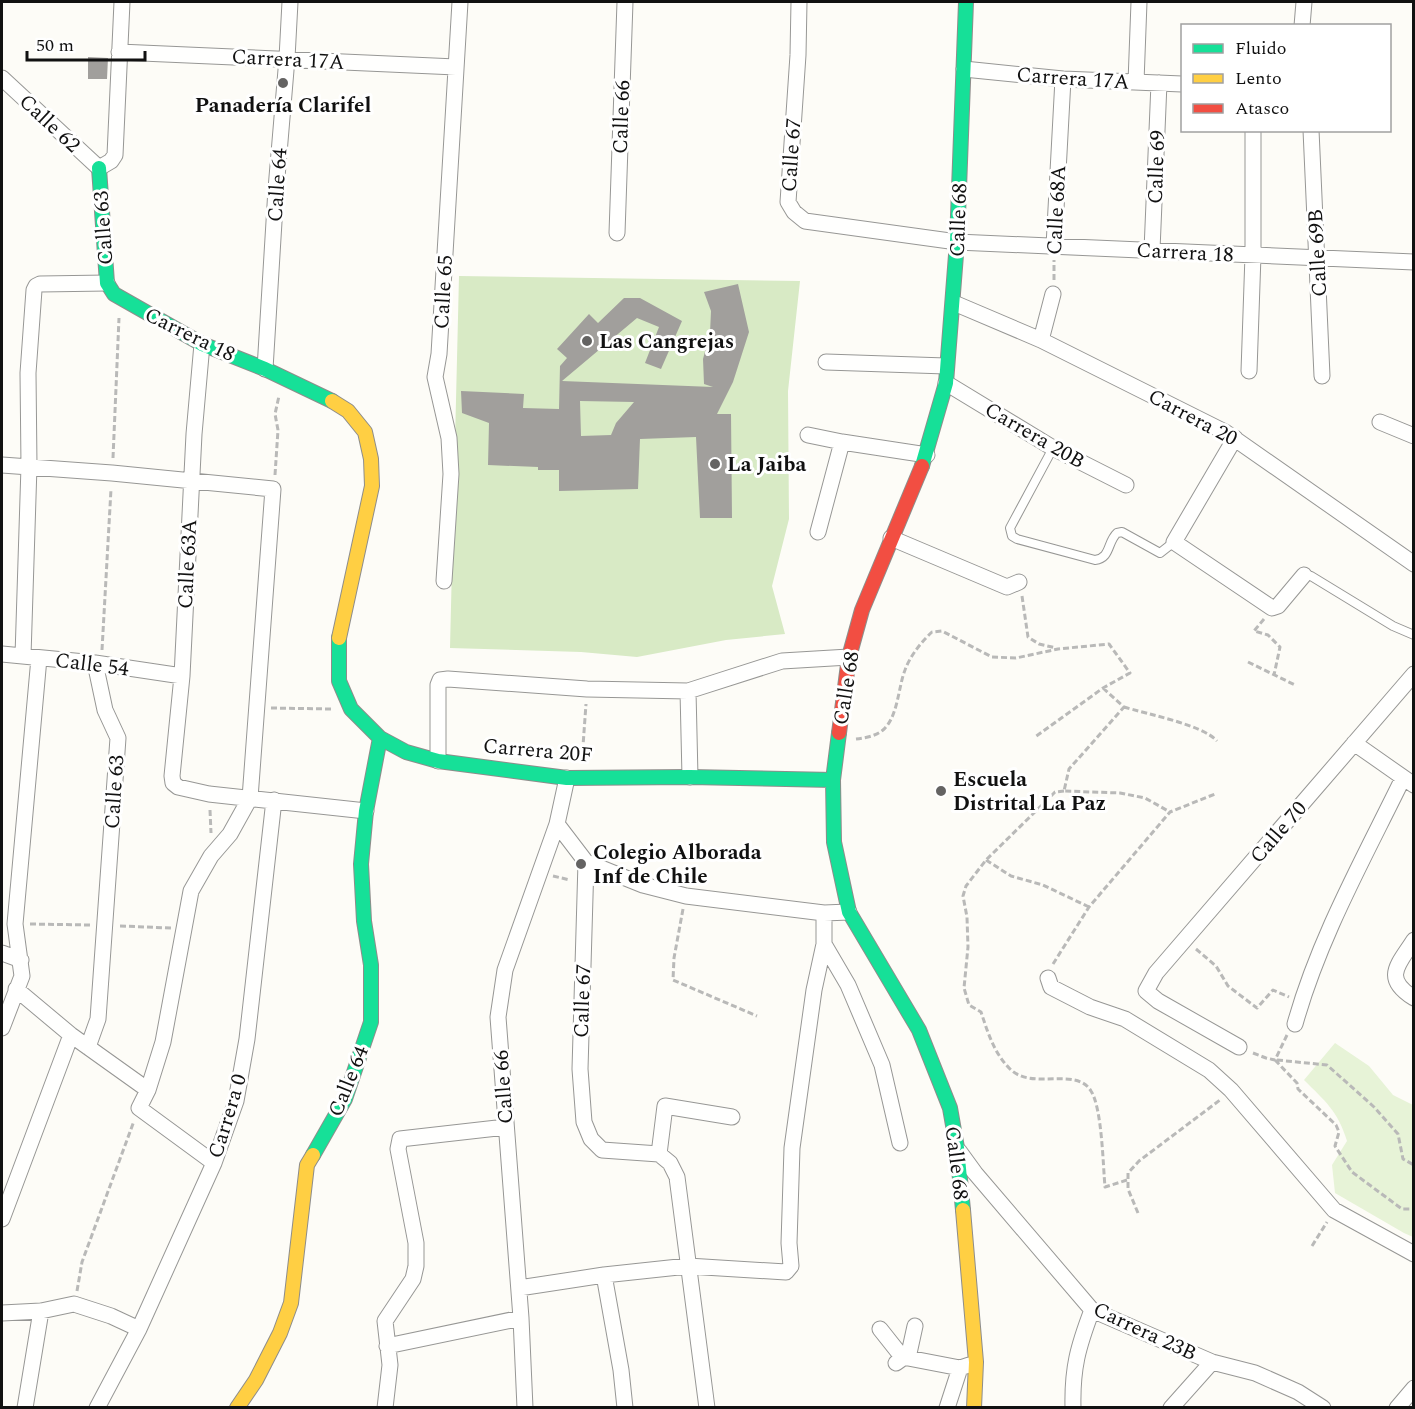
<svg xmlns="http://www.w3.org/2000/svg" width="1415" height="1409" font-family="Spectral,serif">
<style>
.green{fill:#e7f3d7}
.forest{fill:#d8eac5}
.building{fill:#a19f9c;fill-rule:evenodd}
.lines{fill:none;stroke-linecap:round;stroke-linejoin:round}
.lane-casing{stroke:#979795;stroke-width:10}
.street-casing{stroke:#979795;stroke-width:17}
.fast-casing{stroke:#8e8d8b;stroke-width:16}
.slow-casing{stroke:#8e8d8b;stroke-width:16}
.jam-casing{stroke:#8e8d8b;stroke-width:16}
.path{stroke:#b9b9b8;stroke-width:3;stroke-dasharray:6 3;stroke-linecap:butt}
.lane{stroke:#fffffe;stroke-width:8}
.street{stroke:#fffffe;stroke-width:15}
.fast{stroke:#16e098;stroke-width:14}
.slow{stroke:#ffcf43;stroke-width:14}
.jam{stroke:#f24e42;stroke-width:14}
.poi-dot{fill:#646362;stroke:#fff;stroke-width:2}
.labels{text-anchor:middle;stroke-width:6;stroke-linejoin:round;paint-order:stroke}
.street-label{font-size:21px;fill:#111;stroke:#fff}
.poi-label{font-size:21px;font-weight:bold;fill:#111;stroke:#fff;text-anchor:start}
</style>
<rect width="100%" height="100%" fill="#fdfcf7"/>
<path class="green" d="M1335,1043L1369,1066L1393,1095L1413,1105V1237L1404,1233L1335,1193L1332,1165L1347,1141C1338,1111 1325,1101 1304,1080Z"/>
<path class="forest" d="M459,276L800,281L788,391L789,519L772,586L785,634L726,640L637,657L581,652L450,648Z"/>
<path class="building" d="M88,57L108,58L107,79H88Z
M738,284L749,332L733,382L717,414H731L732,518H700L696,437L640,439L638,489L559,491V470H538V467L488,465L489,423L462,413L461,391L524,394L523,408L559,409L560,366L567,358L557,349L589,314L598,323L624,298H640L682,321L661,369L645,363L659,327L637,318L562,381L713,387L704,384L703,359L710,333L711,311L704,292ZM580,401L634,402L616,423L611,435L581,436Z"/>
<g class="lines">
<g class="lane-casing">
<path id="lane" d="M1053,448L1010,528L1012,536L1017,539L1095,560C1111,558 1107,542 1117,533L1122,532L1160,553L1174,542
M1304,575L1311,576L1393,626L1414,635"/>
</g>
<g class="street-casing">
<path id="street" d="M799,2L798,55L788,202L794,212L805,221L957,242L1414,262
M1302,26L1304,2
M119,52L456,67
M964,69L1063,79L1182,84
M2,78L99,168L111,161L115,155L122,2
M1136,82L1139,2
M1311,130L1322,376
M617,233L625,2
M1054,246L1063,79
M1152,250L1159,83
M954,303L1041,340L1225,432L1414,564
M1041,340L1053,294
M202,344L194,434L182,676L172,776L173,783L178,787L209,794L366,811
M826,362L946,366
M265,369L276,189L287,58L290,2
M1249,371L1253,255V130
M946,383L1053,448L1126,485
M1380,422L1414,436
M808,435L842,442L927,455
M1235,438L1174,542L1272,608L1278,606L1304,575
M2,465L112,473L273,489L250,798L230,834L211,856L191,891L163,1042L148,1090L139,1108L214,1163
M818,532L842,442
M891,538L1007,587L1019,582
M444,581L451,474L449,438L435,377L439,354L460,2
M2,654L95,663L182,676
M23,656L29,466L28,373L34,290L36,286L40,284L107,283
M688,691L690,777
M1354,743L1414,785
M438,761V685L440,680L448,679L587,689L688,691L782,661L849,657
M557,824L586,862L643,885L686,896L824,913L849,912
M586,862L580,1069L584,1122L591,1139L602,1150L659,1154
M1414,940C1398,965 1382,978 1414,998
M824,944L848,985L882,1065L900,1143
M2,953L21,960
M1048,978L1051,987L1090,1007L1125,1019L1209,1070L1231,1090L1334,1210L1414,1254
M16,989L71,1035L148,1090
M1295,1024C1319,938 1364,858 1403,778
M2,1028L22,976L15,924L39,658
M88,1047L98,1019L118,738L105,710L95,663
M1239,1047L1158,1001L1146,991L1156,973L1414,674
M959,1151L975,1173L1092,1310L1212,1362L1255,1373L1298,1392L1323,1408
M2,1219L71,1035
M604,1275L621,1370L625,1408
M519,1288L604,1275L688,1266L786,1272L791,1266L789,1243L792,1148L814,990L824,944V913
M2,1313L41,1311L74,1304L111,1316L139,1329
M880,1329L903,1358
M387,1346L521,1318
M908,1358L915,1326
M896,1363L903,1358H908L960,1368
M25,1408L41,1311
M97,1408L139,1329L214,1163L236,1101L247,1039L274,800
M385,1408L390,1365L385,1321L413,1279L416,1266V1243L398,1149L400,1139L506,1127
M525,1408L521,1318L498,1017L505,970L557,824L567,778
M707,1408L677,1177L670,1163L659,1154L665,1106L732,1117
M947,1408L960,1368L969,1365
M1073,1408C1072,1368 1078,1347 1092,1310
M1171,1408L1212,1362
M1397,1408L1414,1388"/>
</g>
<g class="fast-casing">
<path id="fast" d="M99,168L107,283L114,294L202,344L265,369L332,401
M922,466L946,383L957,242L966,2
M339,638V681L351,709L380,738L406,752L438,761L567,778L690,777L833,780
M839,733L833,780L834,842L849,912L919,1030L950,1108L957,1148L963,1210
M313,1155L345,1099L371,1022V965L364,921L361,864L366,811L380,738"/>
</g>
<g class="slow-casing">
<path id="slow" d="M332,401L348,411L365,432L371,459L372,486L339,638
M963,1210L976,1362L974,1408
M237,1408L256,1380L280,1333L291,1303L307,1165L313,1155"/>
</g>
<g class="jam-casing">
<path id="jam" d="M839,733L849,657L862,610L922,466"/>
</g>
<path class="path" d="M1054,280V260
M113,458L119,318
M275,475L278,430L275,414L279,396
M1022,596L1028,637L1039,644L1056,648
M1264,619L1254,631L1268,635L1280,647L1274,675
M102,650L111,489
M1248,662L1295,685
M1103,688L1124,707L1069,769L1064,791L1120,793L1145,798L1170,812
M1124,707C1147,714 1203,725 1217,741
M271,708L331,709
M856,739C865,738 876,736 883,730C898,717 898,688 905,670C910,656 922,641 932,632L942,631L992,657L1016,658L1058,649L1109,644L1130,673L1103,688L1035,737
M582,760L586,704
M1064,791L1055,792L1041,806L986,860L966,886L963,896L967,917L968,947L964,988L969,1005L981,1012C988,1033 994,1053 1010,1069C1032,1091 1076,1066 1091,1091C1102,1108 1103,1165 1105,1187L1127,1180
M210,810L211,833
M986,860L1011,876L1043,885L1089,907
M553,876L570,880
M683,909L674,958L673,980L757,1016
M30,924L90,925
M120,926L171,928
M1196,949L1216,966L1228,986L1257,1008L1273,990L1289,997
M1053,964L1089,907L1170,812L1215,794
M1253,1053L1266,1058L1275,1060L1287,1035
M1275,1060L1297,1083L1298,1089L1336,1125L1339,1132L1335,1146L1352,1172L1402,1209H1414
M1277,1060L1327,1065L1374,1107L1398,1134L1403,1159L1414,1165
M1138,1213L1128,1189V1173L1139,1161L1220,1100
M1312,1246L1327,1222
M77,1291L82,1262L134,1121"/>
<use href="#lane" class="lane"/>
<use href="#street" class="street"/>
<use href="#fast" class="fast"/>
<use href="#slow" class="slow"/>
<use href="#jam" class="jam"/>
</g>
<g class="poi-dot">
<circle cx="283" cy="83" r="6"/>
<circle cx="587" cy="341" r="6"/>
<circle cx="715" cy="464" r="6"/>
<circle cx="941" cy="791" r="6"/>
<circle cx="581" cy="864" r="6"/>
</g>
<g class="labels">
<g class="street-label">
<text transform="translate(288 59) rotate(3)" y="7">Carrera 17A</text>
<text transform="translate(1073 78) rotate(4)" y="7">Carrera 17A</text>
<text transform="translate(621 117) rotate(-88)" y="7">Calle 66</text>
<text transform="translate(50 123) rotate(43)" y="7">Calle 62</text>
<text transform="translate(791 155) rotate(-86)" y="7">Calle 67</text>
<text transform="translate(1156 167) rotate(-88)" y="7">Calle 69</text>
<text transform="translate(277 185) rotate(-86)" y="7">Calle 64</text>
<text transform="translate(1056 210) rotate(-87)" y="7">Calle 68A</text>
<text transform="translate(958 220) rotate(-88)" y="7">Calle 68</text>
<text transform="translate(103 228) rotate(-94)" y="7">Calle 63</text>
<text transform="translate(1185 252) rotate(3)" y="7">Carrera 18</text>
<text transform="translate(1317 253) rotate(-93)" y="7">Calle 69B</text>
<text transform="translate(443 292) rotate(-87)" y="7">Calle 65</text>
<text transform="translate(190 334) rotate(26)" y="7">Carrera 18</text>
<text transform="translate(1193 417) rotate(28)" y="7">Carrera 20</text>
<text transform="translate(1035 435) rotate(30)" y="7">Carrera 20B</text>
<text transform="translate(187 564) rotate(-87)" y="7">Calle 63A</text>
<text transform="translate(92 664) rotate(7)" y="7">Calle 54</text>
<text transform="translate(846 688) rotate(-81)" y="7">Calle 68</text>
<text transform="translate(538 750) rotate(5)" y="7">Carrera 20F</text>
<text transform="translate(114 792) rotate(-86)" y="7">Calle 63</text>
<text transform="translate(1278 832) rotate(-49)" y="7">Calle 70</text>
<text transform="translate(582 1001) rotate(-88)" y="7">Calle 67</text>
<text transform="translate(348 1081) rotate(-68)" y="7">Calle 64</text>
<text transform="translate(503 1087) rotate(-94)" y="7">Calle 66</text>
<text transform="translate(227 1116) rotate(-73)" y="7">Carrera 0</text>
<text transform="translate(957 1163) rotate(83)" y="7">Calle 68</text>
<text transform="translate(1145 1331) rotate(25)" y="7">Carrera 23B</text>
</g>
<g class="poi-label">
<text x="283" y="112" text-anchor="middle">Panadería Clarifel</text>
<text x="599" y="348">Las Cangrejas</text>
<text x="727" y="471">La Jaiba</text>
<text x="953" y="786">Escuela<tspan x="953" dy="24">Distrital La Paz</tspan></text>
<text x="593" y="859">Colegio Alborada<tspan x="593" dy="24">Inf de Chile</tspan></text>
</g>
</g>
<rect width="1415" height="1409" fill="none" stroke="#111111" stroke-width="6"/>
<rect x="1181" y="24" width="210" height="108" fill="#ffffff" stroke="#a0a0a0" stroke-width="1.5"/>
<rect x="1193" y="44" width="30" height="9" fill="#16e098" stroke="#a0a0a0" stroke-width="1.5"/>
<text x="1235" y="54" font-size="18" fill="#111111">Fluido</text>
<rect x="1193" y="74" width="30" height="9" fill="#ffcf43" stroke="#a0a0a0" stroke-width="1.5"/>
<text x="1235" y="84" font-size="18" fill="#111111">Lento</text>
<rect x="1193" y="104" width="30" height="9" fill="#f24e42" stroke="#a0a0a0" stroke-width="1.5"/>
<text x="1235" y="114" font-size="18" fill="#111111">Atasco</text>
<path d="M27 51v9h118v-9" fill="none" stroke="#111111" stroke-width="3"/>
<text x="36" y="51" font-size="18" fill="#111111" stroke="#ffffff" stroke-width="4.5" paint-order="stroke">50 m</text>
</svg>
